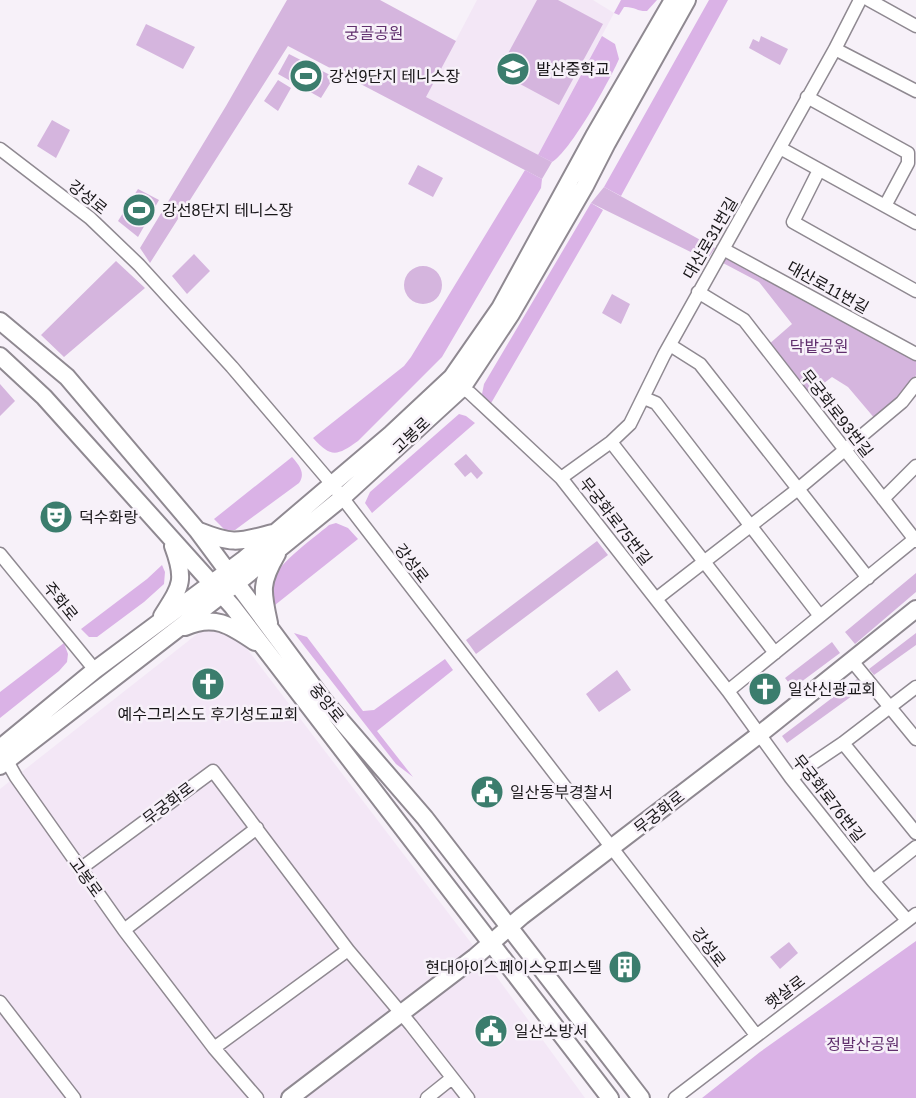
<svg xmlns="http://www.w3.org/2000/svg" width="916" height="1098" font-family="Helvetica,'Noto Sans KR',sans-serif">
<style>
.built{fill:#f3e7f6}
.green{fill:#d5b5de}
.forest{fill:#dab2e6}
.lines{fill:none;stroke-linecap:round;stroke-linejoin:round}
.minor-casing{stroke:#8f8991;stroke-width:15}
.major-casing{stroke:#8f8991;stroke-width:20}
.minor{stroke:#fff;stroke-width:12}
.major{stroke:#fff;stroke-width:16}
.labels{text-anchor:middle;stroke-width:5;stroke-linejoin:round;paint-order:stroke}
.park-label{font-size:16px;fill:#602f6d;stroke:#f7f1f9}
.poi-label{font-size:16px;fill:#191719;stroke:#f7f1f9;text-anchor:start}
.street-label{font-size:16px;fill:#191719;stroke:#f7f1f9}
</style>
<rect width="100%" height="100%" fill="#f7f1f9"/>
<path class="built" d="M477,0H593L614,13L538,155L426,97Z
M206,627L238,637L491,969L585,1098H0V789Z"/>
<path class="green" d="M287,0H380L456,41L426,97L552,162L542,179L288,46L150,263L140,248L226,106Z
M537,0H558L603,24L559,105L498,72Z
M146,24L195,47L183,69L136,45Z
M761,36L788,49L780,65L749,48L753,39L759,42Z
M289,54L334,77L321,98L278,74Z
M278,80L291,88L278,111L264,101Z
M52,120L70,130L56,158L37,146Z
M418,165L443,178L433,197L408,184Z
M604,187L715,248L707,260L591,203Z
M138,189L159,200L138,237L118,221Z
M194,254L210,271L187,294L172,276Z
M728,255L916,359V375L911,384L876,420L848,387L832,377L807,396L768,345L792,324L759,282L723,263Z
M116,261L145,288L64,357L41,335Z
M404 285a19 19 0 1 1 38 0a19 19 0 1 1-38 0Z
M612,294L630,304L621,324L602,313Z
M0,384L15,401L0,416Z
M466,454L483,473L477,479L471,472L465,477L454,464Z
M597,541L608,555L476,654L466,640Z
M916,573V592L855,644L845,632Z
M916,633V645L874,675L869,669Z
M832,642L840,653L793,688L785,678Z
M617,670L631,690L599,712L586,694Z
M857,679L863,688L787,743L782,736Z
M789,942L798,953L780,969L770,957Z"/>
<path class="forest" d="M621,0H657L647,11C639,12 633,6 624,7L619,15L614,13Z
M709,0H728L621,196L604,187Z
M602,36L615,44L619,59C610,80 570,152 552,162L538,155Z
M525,170L542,179L541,188L442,357L358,441C337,456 331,458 313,438L404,366L411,357Z
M591,203L603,210L490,405L482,394L484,384Z
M459,414L466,416L475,423L372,513L365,503L370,492Z
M292,457C299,465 306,473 299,483L235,530H225L214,519Z
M336,523L348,528L358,539L275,605C273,600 269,593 270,587C271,568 314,538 329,525Z
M162,565L165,572L164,584L144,602L97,637H89L81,629L147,579Z
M294,633L307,637L363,711L374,710L445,659L453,670L377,731L413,777L396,764Z
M64,643L68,654L67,662L59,671L0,718V692Z
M916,941V1098H702L760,1052Z"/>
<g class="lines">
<g class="minor-casing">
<path id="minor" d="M869,0L916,26
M835,49L916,91
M807,97L908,153V163L885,206
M780,148L916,223
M0,149L90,218L139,265L232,367L331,483L756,1035
M819,170L793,222L916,291
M723,249L916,354
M698,292L744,320L916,541
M670,345L700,364L868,578
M462,388L470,393L561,478L728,691L791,778L873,881L907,920
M644,398L656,403L820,616
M611,442L775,653
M561,478L611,442L630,424L664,355L835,49L860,0
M883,499L916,466
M0,554L95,670
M656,599L798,489L902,402L916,384
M852,661L916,739
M728,691L916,538
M843,743L916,833
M7,761L16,777L124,930L214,1048L257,1098
M791,778L843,743L916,687
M80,869L213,771L348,950L411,1025L468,1098
M873,881L916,847
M124,930L257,828
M0,1002L74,1098
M214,1048L348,950
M427,1098L452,1078
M675,1098L916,914"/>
</g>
<g class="major-casing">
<path id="major" d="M0,321L67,377L197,530L324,701L425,818L641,1098
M0,356L44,397L232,606L610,1098
M199,531C234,545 238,542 273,533
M162,616C181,586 186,581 173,546
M269,623C262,591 260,583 277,554
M185,627C214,614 230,625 255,642
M0,748L95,670L243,560L391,434L452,377L500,308L594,136L673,0
M0,766L237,583L343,497L462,388L511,314L585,186L607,143L687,0
M290,1098L475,957L522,916L760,734L916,609"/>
</g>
<use href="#minor" class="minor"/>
<use href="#major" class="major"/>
</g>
<defs>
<g id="school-disc" transform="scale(1.725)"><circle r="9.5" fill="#3b7d6d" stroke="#f7f1f9"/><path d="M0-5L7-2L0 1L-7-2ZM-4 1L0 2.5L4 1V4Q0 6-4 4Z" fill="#fff"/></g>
<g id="stadium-disc" transform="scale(1.725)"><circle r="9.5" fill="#3b7d6d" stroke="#f7f1f9"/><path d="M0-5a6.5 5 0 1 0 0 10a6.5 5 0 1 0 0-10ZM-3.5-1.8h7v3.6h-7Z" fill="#fff"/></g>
<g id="theatre-disc" transform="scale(1.725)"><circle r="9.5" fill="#3b7d6d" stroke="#f7f1f9"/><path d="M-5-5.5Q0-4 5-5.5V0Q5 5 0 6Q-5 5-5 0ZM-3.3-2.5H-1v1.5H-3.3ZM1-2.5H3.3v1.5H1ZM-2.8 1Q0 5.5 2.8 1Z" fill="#fff"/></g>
<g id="church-disc" transform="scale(1.725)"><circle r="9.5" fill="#3b7d6d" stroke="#f7f1f9"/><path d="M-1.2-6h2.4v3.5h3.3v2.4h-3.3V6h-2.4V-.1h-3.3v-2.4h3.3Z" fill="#fff"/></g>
<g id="civic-disc" transform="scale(1.725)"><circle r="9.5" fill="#3b7d6d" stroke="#f7f1f9"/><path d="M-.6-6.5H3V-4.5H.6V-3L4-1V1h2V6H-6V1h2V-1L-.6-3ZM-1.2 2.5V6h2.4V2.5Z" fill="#fff"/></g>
<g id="building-disc" transform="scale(1.725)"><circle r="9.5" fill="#3b7d6d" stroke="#f7f1f9"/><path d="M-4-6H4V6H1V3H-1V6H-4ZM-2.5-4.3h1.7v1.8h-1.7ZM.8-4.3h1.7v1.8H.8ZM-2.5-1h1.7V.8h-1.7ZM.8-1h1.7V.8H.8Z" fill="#fff"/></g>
</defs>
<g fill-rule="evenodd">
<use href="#school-disc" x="513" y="69"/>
<use href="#stadium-disc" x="306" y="76"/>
<use href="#stadium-disc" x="139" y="210"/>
<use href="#theatre-disc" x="56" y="517"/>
<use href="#church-disc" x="208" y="684"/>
<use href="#church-disc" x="765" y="689"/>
<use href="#civic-disc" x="487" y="792"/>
<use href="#building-disc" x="625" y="967"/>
<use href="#civic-disc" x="491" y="1031"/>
</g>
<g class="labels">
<g class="park-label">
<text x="374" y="39">궁골공원</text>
<text x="819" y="352">닥밭공원</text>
<text x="863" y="1050">정발산공원</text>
</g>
<g class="poi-label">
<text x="536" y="75">발산중학교</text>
<text x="329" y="82">강선9단지 테니스장</text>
<text x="162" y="216">강선8단지 테니스장</text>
<text x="79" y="523">덕수화랑</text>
<text x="788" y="695">일산신광교회</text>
<text x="208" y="720" text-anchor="middle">예수그리스도 후기성도교회</text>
<text x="510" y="798">일산동부경찰서</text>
<text x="602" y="973" text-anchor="end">현대아이스페이스오피스텔</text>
<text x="514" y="1037">일산소방서</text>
</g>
<g class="street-label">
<text transform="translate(88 197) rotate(39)" y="6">강성로</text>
<text transform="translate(710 238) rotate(-60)" y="6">대산로31번길</text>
<text transform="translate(828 287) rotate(29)" y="6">대산로11번길</text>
<text transform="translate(837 413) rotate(52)" y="6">무궁화로93번길</text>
<text transform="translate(411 435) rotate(-43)" y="6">고봉로</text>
<text transform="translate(616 521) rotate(52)" y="6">무궁화로75번길</text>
<text transform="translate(412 563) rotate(52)" y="6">강성로</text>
<text transform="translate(61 601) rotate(51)" y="6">주화로</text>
<text transform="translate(327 703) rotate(51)" y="6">중앙로</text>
<text transform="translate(829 798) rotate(52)" y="6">무궁화로76번길</text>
<text transform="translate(168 803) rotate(-37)" y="6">무궁화로</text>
<text transform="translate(659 812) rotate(-38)" y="6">무궁화로</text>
<text transform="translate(86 877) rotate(54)" y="6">고봉로</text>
<text transform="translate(709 947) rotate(52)" y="6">강성로</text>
<text transform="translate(785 992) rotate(-37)" y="6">햇살로</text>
</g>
</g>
</svg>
